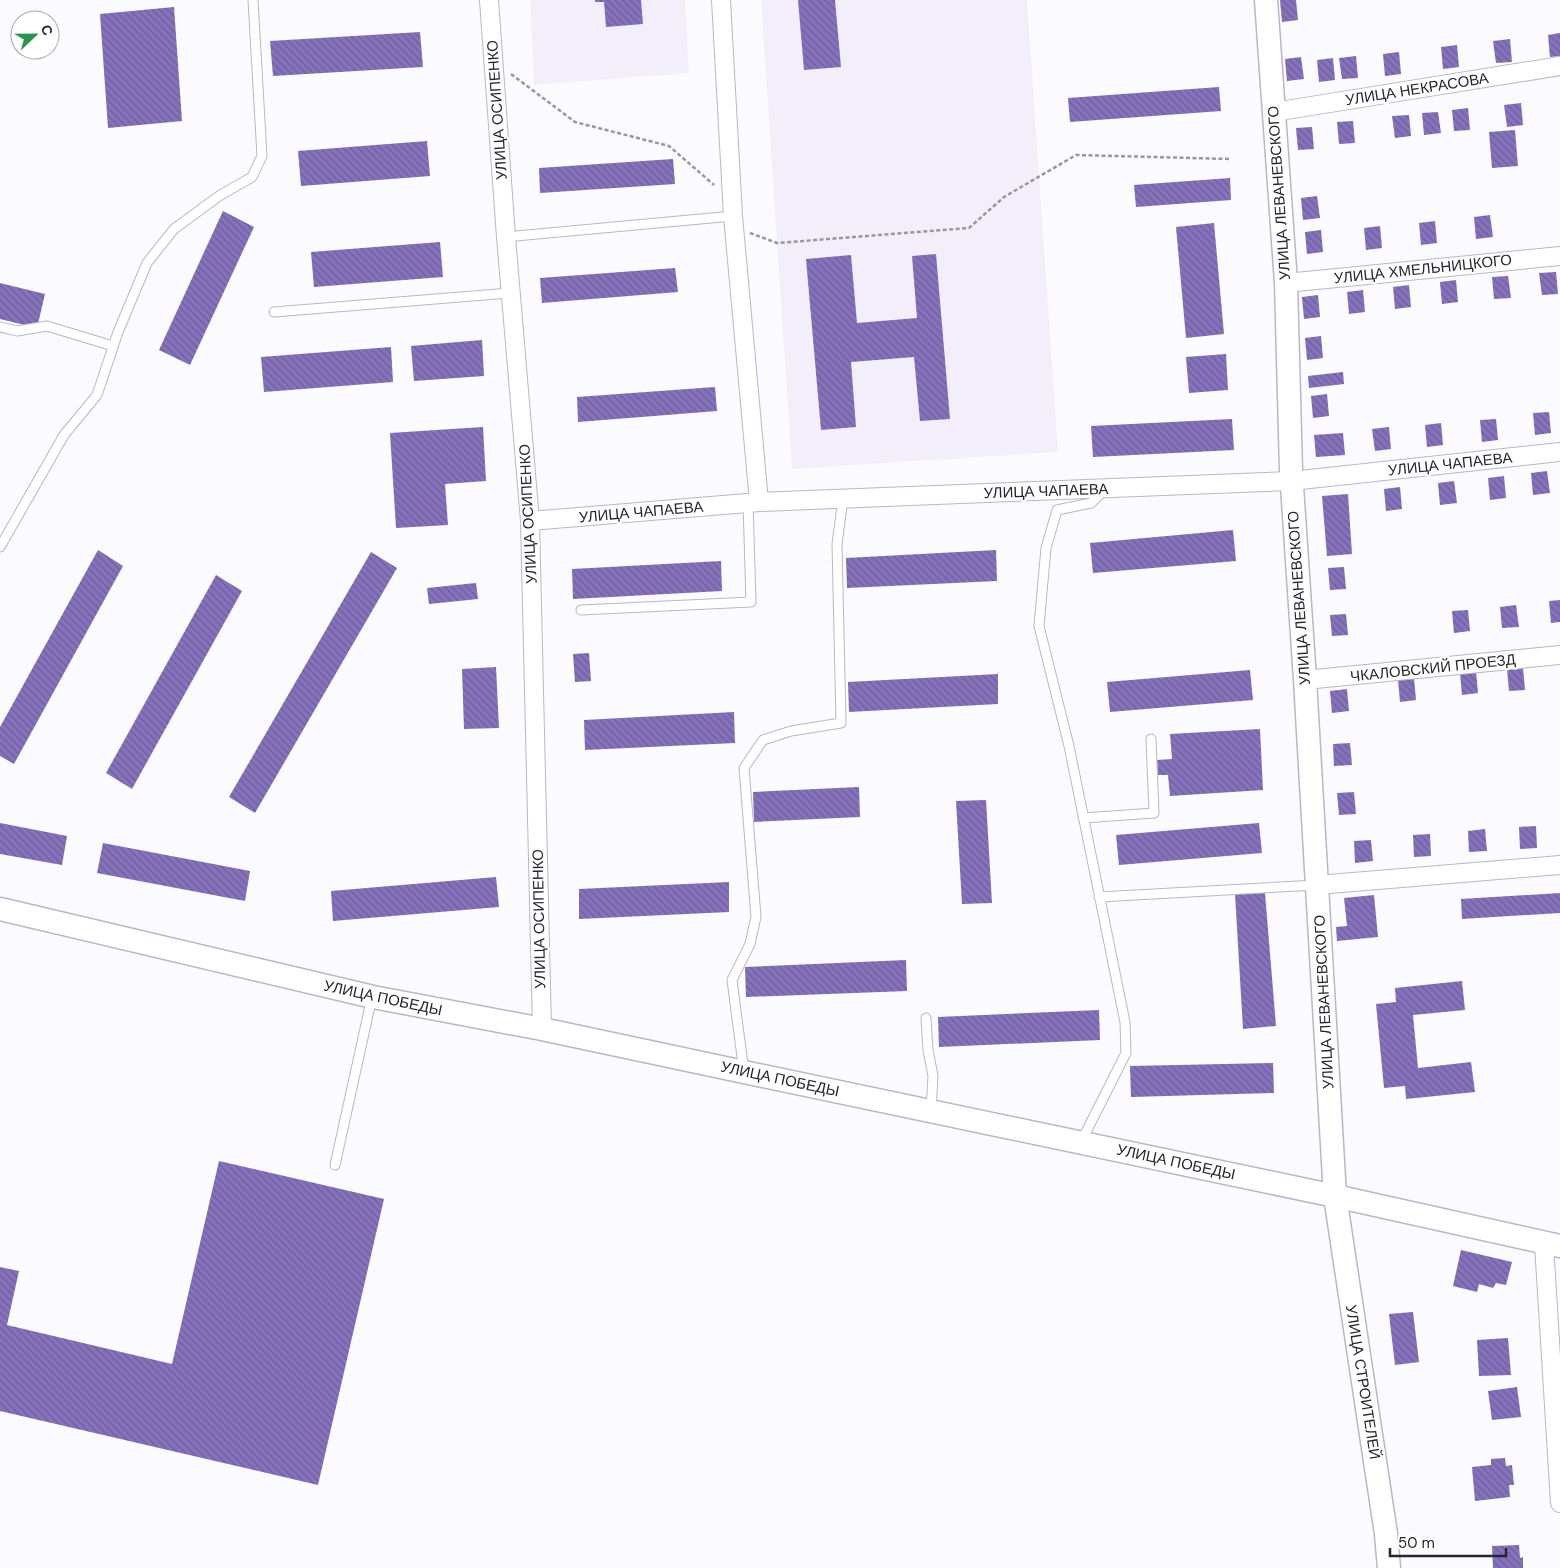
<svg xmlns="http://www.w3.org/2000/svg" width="1560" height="1568" font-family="'DM Sans',sans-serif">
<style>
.built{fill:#f2effb}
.building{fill:url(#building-back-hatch)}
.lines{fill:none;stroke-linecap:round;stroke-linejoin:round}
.service-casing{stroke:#bab5cb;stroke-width:11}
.minor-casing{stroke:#bab5cb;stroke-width:20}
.tertiary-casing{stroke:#bab5cb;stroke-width:25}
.path{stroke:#99979e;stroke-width:2.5;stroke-dasharray:4 2.5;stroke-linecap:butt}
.service{stroke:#fff;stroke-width:9}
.minor{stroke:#fff;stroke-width:18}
.tertiary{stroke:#fff;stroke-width:22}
.labels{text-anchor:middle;stroke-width:4.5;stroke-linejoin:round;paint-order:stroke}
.street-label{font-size:15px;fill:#27252d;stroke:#fff}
</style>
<defs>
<pattern id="building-back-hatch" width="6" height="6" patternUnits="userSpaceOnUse" patternTransform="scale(1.25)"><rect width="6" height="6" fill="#8672bc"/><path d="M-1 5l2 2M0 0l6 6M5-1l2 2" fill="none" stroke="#6e5d99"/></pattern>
</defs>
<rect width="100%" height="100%" fill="#fbfaff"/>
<path class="built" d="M530,0H685L689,73L534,85Z
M761,0H1027L1058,452L792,469Z"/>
<path class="building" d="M595,0H641L643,24L606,27L604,2H595Z
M798,0H835L841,67L804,70Z
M1280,0H1296L1298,20L1282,22Z
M174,7L182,121L108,128L100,14Z
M420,32L423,67L273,76L270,41Z
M1560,33V56L1550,57L1548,35Z
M1510,39L1512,62L1496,63L1493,41Z
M1457,45L1459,67L1443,69L1441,47Z
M1399,52L1401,74L1385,76L1383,54Z
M1356,56L1358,78L1342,79L1339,58Z
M1301,57L1304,79L1287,81L1285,59Z
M1333,58L1335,80L1319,82L1317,60Z
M1219,87L1221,111L1070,122L1068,98Z
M1521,103L1523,125L1507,127L1504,105Z
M1468,108L1470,130L1454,131L1452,110Z
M1438,112L1441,133L1424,135L1422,113Z
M1409,115L1411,136L1395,138L1392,116Z
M1353,121L1355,143L1339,144L1337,122Z
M1312,127L1314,149L1298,150L1296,128Z
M1515,130L1518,166L1492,168L1489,132Z
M427,141L430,176L301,186L298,151Z
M673,159L675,184L540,193L539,168Z
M1230,178L1231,200L1136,207L1134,185Z
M1317,196L1320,218L1303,220L1301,198Z
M223,211L254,227L190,365L159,350Z
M1490,215L1493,237L1476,239L1474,217Z
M1435,221L1437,243L1421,245L1419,223Z
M1214,223L1224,334L1186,338L1176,227Z
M1380,226L1382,248L1366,250L1364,228Z
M1321,230L1323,252L1307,254L1305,232Z
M440,242L443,277L314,287L311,252Z
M936,254L950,419L920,421L914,357L851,362L856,427L821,430L806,259L851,255L857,323L917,318L912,256Z
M675,268L678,292L542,303L540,278Z
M1556,272L1558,294L1542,295L1539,273Z
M1508,276L1511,298L1494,299L1492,277Z
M1456,280L1458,302L1442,304L1440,282Z
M0,283L45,294L37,328L0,319Z
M1409,285L1411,307L1395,309L1393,287Z
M1363,290L1365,312L1349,314L1347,292Z
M1318,295L1320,317L1304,319L1302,297Z
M1321,336L1323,358L1307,360L1305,338Z
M482,340L484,376L414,381L411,346Z
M391,347L393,382L264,392L261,357Z
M1226,354L1228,390L1189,393L1186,357Z
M1343,372L1344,384L1309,388L1308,376Z
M715,387L717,411L578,422L577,397Z
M1327,394L1329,416L1313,418L1311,396Z
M1549,412L1551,433L1535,435L1533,413Z
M1232,419L1234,450L1093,457L1091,426Z
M1496,419L1498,440L1482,442L1480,420Z
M1441,423L1443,445L1427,447L1425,425Z
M483,427L486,481L445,484L448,525L396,528L390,433Z
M1389,427L1391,449L1375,451L1372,429Z
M1343,433L1345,455L1316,457L1314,435Z
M1547,471L1550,493L1533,495L1531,473Z
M1504,476L1506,498L1490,500L1488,478Z
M1454,481L1457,503L1440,505L1438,483Z
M1400,487L1402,509L1386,511L1384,489Z
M1348,494L1352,554L1327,556L1322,496Z
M1233,530L1236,561L1093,573L1090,543Z
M98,550L123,566L14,764L0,756V727Z
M996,550L997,581L847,588L846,558Z
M371,552L397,568L255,813L229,797Z
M721,561L722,591L573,599L572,569Z
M1344,567L1346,589L1330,590L1328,568Z
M216,575L242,591L132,789L106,773Z
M476,583L478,599L429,604L427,588Z
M1560,600V622L1551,623L1549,601Z
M1516,605L1519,627L1502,628L1500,607Z
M1468,610L1470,631L1454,633L1452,611Z
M1346,614L1348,635L1332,636L1330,615Z
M589,653L591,681L575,682L573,654Z
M496,667L499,728L464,729L462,669Z
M1523,668L1525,690L1509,691L1507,669Z
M1250,670L1253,700L1110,712L1107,682Z
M1476,671L1478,693L1462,695L1460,673Z
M998,674V704L849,712L848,682Z
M1414,678L1416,700L1400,702L1398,680Z
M1347,689L1349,711L1332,713L1330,691Z
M734,712L735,743L585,750L584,720Z
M1260,729L1263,790L1170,796L1168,775H1158L1157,760L1172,759L1170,734Z
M1350,743L1352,765L1334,766L1333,744Z
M859,787L860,817L754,822L753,792Z
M1354,792L1356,814L1339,815L1337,793Z
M986,800L992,903L962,904L956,801Z
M0,823L67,836L62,865L0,854Z
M1259,823L1262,853L1119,865L1116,835Z
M1536,826L1537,848L1520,849L1519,827Z
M1485,829L1487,851L1469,852L1468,831Z
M1430,834L1431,856L1414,857L1413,835Z
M1371,840L1373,861L1355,863L1354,841Z
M103,843L250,871L245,901L97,873Z
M496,877L499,907L333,921L331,891Z
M729,882V912L579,919V889Z
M1265,893L1276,1026L1243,1029L1235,894Z
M1560,893V913L1462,919L1461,899Z
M1374,895L1378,937L1337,941L1336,927L1347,926L1344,898Z
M906,960L907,991L746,997L745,967Z
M1462,981L1465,1010L1413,1015L1418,1068L1471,1062L1475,1092L1406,1099L1405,1086L1384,1088L1376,1004L1396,1002L1395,988Z
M1099,1010L1100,1040L939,1047L938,1017Z
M1273,1063L1274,1093L1131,1097L1130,1066Z
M219,1161L384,1199L318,1485L0,1411V1267L19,1271L7,1325L172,1364Z
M1461,1250L1512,1262L1506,1285L1496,1283L1493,1288L1479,1284L1477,1292L1453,1286Z
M1413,1312L1419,1362L1395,1365L1389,1314Z
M1508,1338L1511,1375L1479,1376L1477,1340Z
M1517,1387L1521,1417L1492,1420L1488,1391Z
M1505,1458L1506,1466L1512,1465L1514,1485H1509L1510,1497L1475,1501L1472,1467L1491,1465V1459Z
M1519,1545L1520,1558L1523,1557V1568H1493L1492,1546Z"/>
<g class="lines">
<g class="service-casing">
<path id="service" d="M506,237L733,216
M274,312L511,293
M0,327L17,331L47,326L113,346
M0,547L64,435L97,395L118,332L147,263L174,229L219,196L252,177L262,156L253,0
M581,610L751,602L748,503
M1083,818L1154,813L1151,739
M1099,897L1317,885
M926,1018L928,1050L933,1076L931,1111
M744,1072L732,980L750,944L756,917L744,768L763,740L791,731L841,723L837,544L843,499
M1081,1142L1126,1053L1125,1022L1069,746L1039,626L1046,548L1057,510L1091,503L1104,490
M335,1165L372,997"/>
</g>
<g class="minor-casing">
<path id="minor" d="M489,0L506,237L530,521L542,1029
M721,0L733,216L759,502
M1274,112L1560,66
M1286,283L1560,256
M530,521L759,502L1291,481L1560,452
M1305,680L1560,655
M1317,885L1560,865
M1544,1244L1560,1503"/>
</g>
<g class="tertiary-casing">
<path id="tertiary" d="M1266,0L1286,283L1291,471L1305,680L1335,1196L1386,1534L1389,1568
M0,909L373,997L542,1029L744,1072L1335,1196L1560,1246"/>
</g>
<path class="path" d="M511,74L575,122L669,146L714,185
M750,233L777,243L969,228L1004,197L1076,155L1230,159"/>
<use href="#service" class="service"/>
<use href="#minor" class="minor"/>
<use href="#tertiary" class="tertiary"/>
</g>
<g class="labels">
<g class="street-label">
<text transform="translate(1417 89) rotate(-9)" y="5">УЛИЦА НЕКРАСОВА</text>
<text transform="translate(497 110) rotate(-94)" y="5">УЛИЦА ОСИПЕНКО</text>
<text transform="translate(1279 193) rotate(-94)" y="5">УЛИЦА ЛЕВАНЕВСКОГО</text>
<text transform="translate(1423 269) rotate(-6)" y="5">УЛИЦА ХМЕЛЬНИЦКОГО</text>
<text transform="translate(1450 464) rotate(-6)" y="5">УЛИЦА ЧАПАЕВА</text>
<text transform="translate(1046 491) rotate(-2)" y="5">УЛИЦА ЧАПАЕВА</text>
<text transform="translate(641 512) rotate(-5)" y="5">УЛИЦА ЧАПАЕВА</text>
<text transform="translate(528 514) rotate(-93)" y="5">УЛИЦА ОСИПЕНКО</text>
<text transform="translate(1299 598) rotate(-94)" y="5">УЛИЦА ЛЕВАНЕВСКОГО</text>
<text transform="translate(1433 668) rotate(-6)" y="5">ЧКАЛОВСКИЙ ПРОЕЗД</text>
<text transform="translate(539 919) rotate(-91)" y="5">УЛИЦА ОСИПЕНКО</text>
<text transform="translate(383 998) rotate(12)" y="5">УЛИЦА ПОБЕДЫ</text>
<text transform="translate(1324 1002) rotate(-93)" y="5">УЛИЦА ЛЕВАНЕВСКОГО</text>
<text transform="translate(780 1079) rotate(12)" y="5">УЛИЦА ПОБЕДЫ</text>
<text transform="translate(1176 1162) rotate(12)" y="5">УЛИЦА ПОБЕДЫ</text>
<text transform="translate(1363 1382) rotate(81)" y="5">УЛИЦА СТРОИТЕЛЕЙ</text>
</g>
</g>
<g transform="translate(35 35) rotate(68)"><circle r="24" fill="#ffffff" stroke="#a9a8ab"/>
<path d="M0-4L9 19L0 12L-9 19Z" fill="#27944d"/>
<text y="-8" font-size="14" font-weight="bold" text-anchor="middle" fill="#27252d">С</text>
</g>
<path d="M1390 1548v8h116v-8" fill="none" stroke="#27252d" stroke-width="2.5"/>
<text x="1398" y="1548" font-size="15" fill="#27252d" stroke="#ffffff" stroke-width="4" paint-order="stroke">50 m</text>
</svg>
